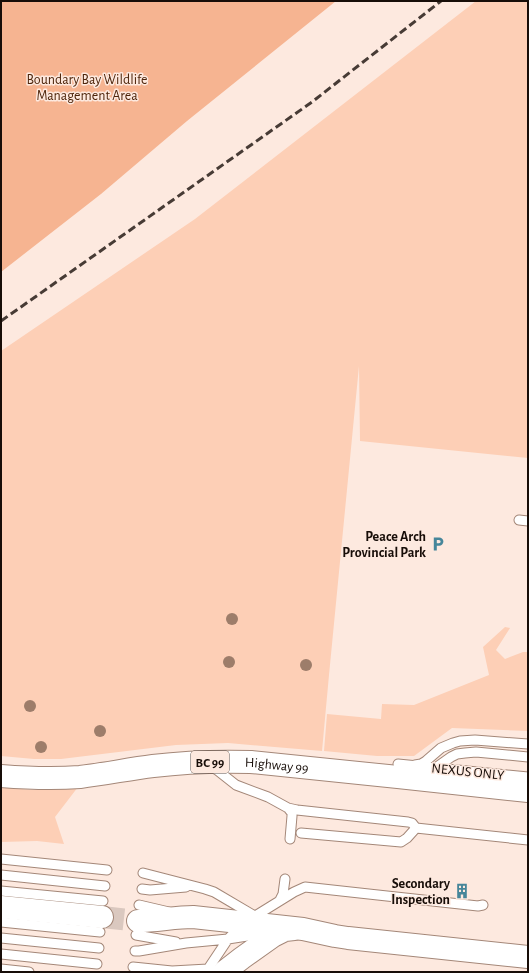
<svg xmlns="http://www.w3.org/2000/svg" width="529" height="973" font-family="'Alegreya Sans',sans-serif">
<style>
.green{fill:#fdcfb6}
.water{fill:#f6b491}
.lines{fill:none;stroke-linecap:round;stroke-linejoin:round}
.highway-tunnel{stroke:#dac8bf;stroke-width:22;stroke-dasharray:22 11;stroke-linecap:butt}
.lane-casing{stroke:#a48778;stroke-width:11}
.highway-casing{stroke:#a48778;stroke-width:24}
.lane{stroke:#fff;stroke-width:9}
.highway{stroke:#fff;stroke-width:22}
.rail{stroke:#473b35;stroke-width:3;stroke-dasharray:8 4;stroke-linecap:butt}
.tree{fill:#9d7d6a}
.labels{text-anchor:middle;stroke-width:3;stroke-linejoin:round;paint-order:stroke}
.shield{fill:#fde9df;stroke:#5c4f48;stroke-width:1}
.shield-label{font-size:13px;font-weight:bold;fill:#170d08}
.park-label{font-size:14px;fill:#4e250b;stroke:#fde9df}
.poi-label{font-size:14px;font-weight:bold;fill:#170d08;stroke:#fde9df;text-anchor:end}
.street-label{font-size:14px;fill:#170d08;stroke:#fde9df}
</style>
<rect width="100%" height="100%" fill="#fde9df"/>
<path class="green" d="M476,1H528V458L360,441L359,366L329,675L322,751L228,743L176,745L61,759H34L1,756V351L195,219Z
M505,627L510,628L496,650L505,659L523,652H528V731L452,728L414,756H377L324,751L327,714L381,719L382,704L414,705L489,675L483,647Z
M1,787L33,790L78,787L55,817L64,844L37,841L1,842Z"/>
<path class="water" d="M1,1H336L187,121L101,194L1,272Z"/>
<g class="lines">
<path class="highway-tunnel" d="M102,917L138,921"/>
<g class="lane-casing">
<path id="lane" d="M519,520L528,521
M398,764L528,777
M415,765L421,764L426,761L441,748L453,743L460,741L475,740L528,744
M210,766L217,770L236,785L268,797L288,808L297,810L408,822L412,823L416,828L528,840
M434,769L451,757L457,754L465,753L476,752L528,757
M288,808L292,813V816L290,839
M301,833L401,842L407,838L416,828
M1,859L107,870
M143,873L205,889L214,892L258,918
M1,875L105,886
M142,889L150,890L186,887
M1,891L103,901
M280,900L283,894L285,879
M139,905L169,912
M1,922L100,932
M136,935L176,942
M1,938L99,948
M135,951H139L186,943L228,939L267,933
M1,954L97,964
M133,967L172,971L208,969L212,968
M1,969L29,972
M206,972L228,939L244,923L294,892L305,887L478,906L483,905"/>
</g>
<g class="highway-casing">
<g id="highway">
<path id="s1" d="M1,776C27,778 54,779 80,777C105,774 129,769 153,766C186,762 218,761 251,762L398,777L528,791"/>
<path d="M1,907L102,917"/>
<path d="M138,921C156,921 175,917 193,917L303,929L335,936L348,938L528,957"/>
<path d="M224,972L242,958L273,936L285,930L294,929"/>
</g>
</g>
<use href="#lane" class="lane"/>
<use href="#highway" class="highway"/>
<path class="rail" d="M1,321L312,102L441,1"/>
</g>
<g class="tree">
<circle cx="232" cy="619" r="6"/>
<circle cx="229" cy="662" r="6"/>
<circle cx="306" cy="665" r="6"/>
<circle cx="30" cy="706" r="6"/>
<circle cx="100" cy="731" r="6"/>
<circle cx="41" cy="747" r="6"/>
</g>
<defs>
<g id="parking-bare" transform="scale(1.2)"><path d="M-3.5-5.5H1a3.5 3.5 0 0 1 0 7H-1V5.5H-3.5ZM-1-3.4V-.6H.8a1.4 1.4 0 0 0 0-2.8Z" fill="#46869a" stroke="#fde9df" stroke-width="2.5" paint-order="stroke"/></g>
<g id="building-bare" transform="scale(1.2)"><path d="M-4-6H4V6H1V3H-1V6H-4ZM-2.5-4.3h1.7v1.8h-1.7ZM.8-4.3h1.7v1.8H.8ZM-2.5-1h1.7V.8h-1.7ZM.8-1h1.7V.8H.8Z" fill="#46869a" stroke="#fde9df" stroke-width="2.5" paint-order="stroke"/></g>
</defs>
<g fill-rule="evenodd">
<use href="#parking-bare" x="438" y="544"/>
<use href="#building-bare" x="462" y="891"/>
</g>
<g class="labels">
<rect class="shield" x="191" y="751" width="38" height="22" rx="3"/>
<g class="shield-label">
<text x="210" y="767">BC 99</text>
</g>
<g class="park-label">
<text x="87" y="84">Boundary Bay Wildlife<tspan x="87" dy="16">Management Area</tspan></text>
</g>
<g class="poi-label">
<text x="426" y="541">Peace Arch<tspan x="426" dy="16">Provincial Park</tspan></text>
<text x="450" y="888">Secondary<tspan x="450" dy="16">Inspection</tspan></text>
</g>
<g class="street-label">
<text dy="5" stroke="none"><textPath href="#s1" startOffset="277">Highway 99</textPath></text>
<text transform="translate(468 771) rotate(6)" y="5">NEXUS ONLY</text>
</g>
</g>
<rect width="529" height="973" fill="none" stroke="#170d08" stroke-width="4"/>
</svg>
